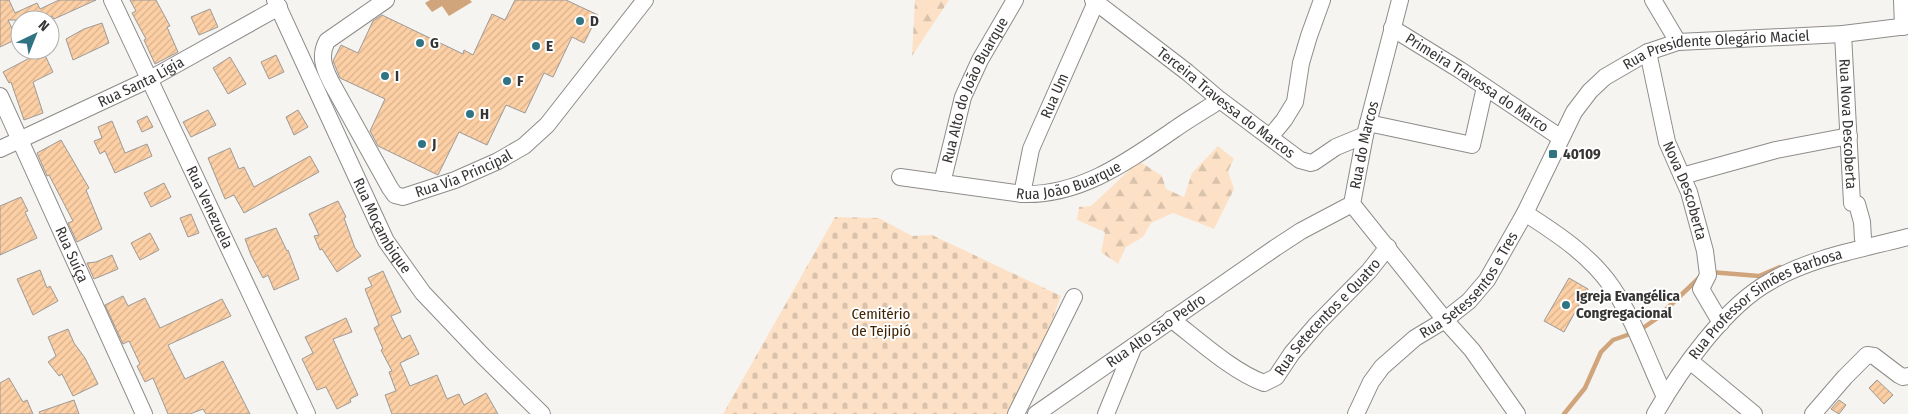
<svg xmlns="http://www.w3.org/2000/svg" width="1908" height="414" font-family="'Fira Sans Condensed',sans-serif">
<style>
.forest{fill:url(#forest-firs)}
.cemetery{fill:url(#cemetery-stones)}
.water{fill:#d0a57b}
.lines{fill:none;stroke-linecap:round;stroke-linejoin:round}
.stream{stroke:#d0a57b;stroke-width:4.5}
.building{fill:url(#building-hatch);stroke:#9c9a98}
.minor-casing{stroke:#8e8c8a;stroke-width:18}
.minor{stroke:#fff;stroke-width:16}
.poi-dot{fill:#307484;stroke:#fff;stroke-width:2}
.labels{text-anchor:middle;stroke-width:4;stroke-linejoin:round;paint-order:stroke}
.poi-label{font-size:15px;font-weight:bold;fill:#363534;stroke:#fff;text-anchor:start}
.street-label{font-size:15px;fill:#363534;stroke:#fff}
.park-label{font-size:15px;fill:#412402;stroke:#fff}
</style>
<defs>
<pattern id="forest-firs" width="22" height="20" patternUnits="userSpaceOnUse" patternTransform="scale(1.25)"><rect width="22" height="20" fill="#fde1c6"/><path d="M5 1l3.5 6h-7zM16 11l3.5 6h-7z" fill="#d9c2ab"/></pattern>
<pattern id="cemetery-stones" width="16" height="16" patternUnits="userSpaceOnUse" patternTransform="scale(1.25)"><rect width="16" height="16" fill="#fde1c6"/><path d="M2 7V4a2 2 0 0 1 4 0v3zM10 15v-3a2 2 0 0 1 4 0v3z" fill="#d9c2ab"/></pattern>
<pattern id="building-hatch" width="6" height="6" patternUnits="userSpaceOnUse" patternTransform="scale(1.25)"><rect width="6" height="6" fill="#fccfa4"/><path d="M-1 1l2-2M0 6l6-6M5 7l2-2" fill="none" stroke="#d9b28e"/></pattern>
</defs>
<rect width="100%" height="100%" fill="#f6f4f1"/>
<path class="forest" d="M915,0H949L912,56Z
M1218,146L1234,159L1228,171L1234,189L1214,229L1173,213L1151,223L1143,237L1126,247L1118,264L1101,252L1105,232L1077,220L1079,207L1091,206L1139,161L1162,176L1166,189L1184,197L1192,173Z"/>
<path class="cemetery" d="M835,217L879,218L912,236L932,235L1061,296L1045,340L1010,414H723Z"/>
<path class="water" d="M430,0H470L472,2L449,16L442,6L432,12L425,3Z"/>
<g class="lines">
<path class="stream" d="M1710,272L1759,276L1780,267
M1640,330L1656,319L1701,276
M1564,414L1585,388L1601,352L1613,340L1630,334"/>
</g>
<path class="building" d="M0,0H9L15,13L37,3L40,9L59,0H96L54,19L52,16L44,20H8L17,39L0,47Z
M130,0H156L170,26L167,27L178,52L155,64L144,40L146,39L132,13L136,11Z
M515,0H566L598,15L584,43L572,37L553,77L544,73L525,113L506,105L487,145L459,132L438,175L378,146L370,131L385,99L340,78L333,61L341,45L358,53L373,21L382,15L463,54L464,50L473,55L492,14L505,20Z
M210,9L218,27L199,35L191,17Z
M102,23L109,43L73,60L66,39L84,29Z
M43,51L53,72L33,82L43,113L24,120L11,82L9,83L3,72Z
M276,55L284,72L269,79L261,62Z
M230,57L246,84L228,94L213,68Z
M208,110L216,125L191,137L183,122Z
M298,110L308,127L294,135L286,117Z
M147,116L153,127L142,132L137,121Z
M112,121L125,153L147,144L152,156L115,173L105,151L100,154L94,141L102,138L98,127Z
M61,140L89,188L86,190L102,229L77,242L68,223L73,221L49,175L47,176L37,153Z
M230,148L239,169L244,167L254,187L310,156L319,172L244,213L234,195L225,199L208,158Z
M164,183L171,197L151,207L144,193Z
M21,197L28,211L25,212L37,238L0,255V206Z
M338,201L346,217L344,218L355,248L361,256L337,272L322,249L320,250L314,236L319,235L309,214Z
M191,214L199,233L188,237L180,218Z
M276,228L287,251L288,250L299,279L274,290L268,275L263,278L251,255L245,239Z
M150,233L159,250L140,260L131,243Z
M112,255L118,269L94,279L87,263L96,262Z
M40,270L47,288L50,286L58,301L33,315L17,279Z
M383,271L401,312L391,316L402,339L410,335L419,354L400,363L410,386L437,375L447,399L459,394L464,405L486,393L498,414H392L385,395L396,391L389,372L392,371L381,350L383,349L374,328L379,325L365,289L372,286L368,278Z
M1569,278L1588,289L1564,332L1544,321Z
M123,296L128,306L145,298L160,328L222,299L231,316L168,345L185,379L223,361L250,414H206L203,409L190,414H168L153,378L145,382L137,366L140,364L129,341L123,344L105,305Z
M346,318L352,332L333,339L358,395L350,399L351,402L337,409L326,387L317,390L302,359L313,353L305,337Z
M68,329L74,343L85,358L98,384L73,396L62,374L59,376L48,362L56,356L48,337Z
M9,378L23,402L27,400L33,414H0V383Z
M1877,380L1893,395L1884,404L1869,388Z
M74,400L79,414H40L39,412Z
M1839,400L1846,405L1839,414L1831,409Z"/>
<g class="lines">
<g class="minor-casing">
<g id="minor">
<path id="s1" d="M112,0L307,414"/>
<path id="s2" d="M275,0L386,241L423,293L482,355L542,414"/>
<path id="s3" d="M386,0L327,41C319,56 324,68 331,82L390,188L395,195L403,197L455,180L498,161L524,146L547,125L645,0"/>
<path id="s4" d="M1093,0L1187,72L1220,100L1300,160L1311,163L1314,162L1336,147L1365,135"/>
<path d="M1653,0L1678,42"/>
<path d="M1902,0L1903,27"/>
<path id="s5" d="M1392,28L1460,70L1561,138"/>
<path id="s6" d="M1843,34L1852,203L1857,204L1862,222L1863,239"/>
<path id="s7" d="M1648,52L1667,142L1689,192L1705,251L1708,275L1701,289L1721,323"/>
<path id="s8" d="M0,96L144,414"/>
<path d="M1368,123L1472,145L1485,87"/>
<path d="M1270,137L1284,120L1295,102L1301,63L1309,36L1322,0"/>
<path id="s9" d="M0,149L150,79L279,7"/>
<path d="M1682,176L1776,150L1849,136"/>
<path id="s10" d="M900,177L1022,194C1081,196 1128,161 1175,129C1189,119 1205,110 1220,100"/>
<path id="s11" d="M942,183L963,97L980,60L1015,0"/>
<path id="s12" d="M1022,194L1031,149L1038,133L1096,2"/>
<path d="M1352,204L1445,320L1472,350L1517,414"/>
<path d="M1525,213C1556,233 1590,255 1612,287C1633,317 1649,363 1665,397"/>
<path id="s13" d="M1171,319C1197,339 1233,372 1264,383L1276,377L1292,353L1317,324L1369,271L1388,247"/>
<path d="M1690,361L1754,414"/>
<path d="M1016,414L1074,297"/>
<path id="s14" d="M1036,414L1275,248L1301,231L1352,204L1365,135L1400,0"/>
<path d="M1106,414L1134,346"/>
<path id="s15" d="M1356,414L1371,382L1382,367L1415,338L1445,320L1469,301L1487,280L1525,213L1574,112L1590,91L1605,77L1648,52L1678,42L1843,34L1908,26"/>
<path id="s16" d="M1655,414C1680,370 1726,305 1771,281C1812,257 1863,249 1908,237"/>
<path d="M1813,414L1845,377L1867,355L1874,356L1899,375L1903,377L1908,376"/>
</g>
</g>
<use href="#minor" class="minor"/>
</g>
<g class="poi-dot">
<circle cx="580" cy="21" r="5"/>
<circle cx="420" cy="43" r="5"/>
<circle cx="536" cy="46" r="5"/>
<circle cx="385" cy="76" r="5"/>
<circle cx="507" cy="81" r="5"/>
<circle cx="470" cy="114" r="5"/>
<circle cx="422" cy="144" r="5"/>
<rect x="1548" y="149" width="10" height="10" rx="2.5"/>
<circle cx="1566" cy="305" r="5"/>
</g>
<g class="labels">
<g class="poi-label">
<text x="590" y="26">D</text>
<text x="430" y="48">G</text>
<text x="546" y="51">E</text>
<text x="395" y="81">I</text>
<text x="517" y="86">F</text>
<text x="480" y="119">H</text>
<text x="432" y="149">J</text>
<text x="1563" y="159">40109</text>
<text x="1576" y="301">Igreja Evangélica<tspan x="1576" dy="17">Congregacional</tspan></text>
</g>
<g class="street-label">
<text dy="5" stroke="none"><textPath href="#s15" startOffset="545">Rua Presidente Olegário Maciel</textPath></text>
<text dy="5" stroke="none"><textPath href="#s9" startOffset="156">Rua Santa Lígia</textPath></text>
<text dy="5" stroke="none"><textPath href="#s5" startOffset="101">Primeira Travessa do Marco</textPath></text>
<text dy="5" stroke="none"><textPath href="#s11" startOffset="99">Rua Alto do João Buarque</textPath></text>
<text dy="5" stroke="none"><textPath href="#s12" startOffset="104">Rua Um</textPath></text>
<text dy="5" stroke="none"><textPath href="#s4" startOffset="168">Terceira Travessa do Marcos</textPath></text>
<text dy="5" stroke="none"><textPath href="#s6" startOffset="90">Rua Nova Descoberta</textPath></text>
<text dy="5" stroke="none"><textPath href="#s14" startOffset="440">Rua do Marcos</textPath></text>
<text dy="5" stroke="none"><textPath href="#s3" startOffset="318">Rua Via Principal</textPath></text>
<text dy="5" stroke="none"><textPath href="#s10" startOffset="172">Rua João Buarque</textPath></text>
<text dy="5" stroke="none"><textPath href="#s7" startOffset="144">Nova Descoberta</textPath></text>
<text dy="5" stroke="none"><textPath href="#s1" startOffset="229">Rua Venezuela</textPath></text>
<text dy="5" stroke="none"><textPath href="#s2" startOffset="250">Rua Moçambique</textPath></text>
<text dy="5" stroke="none"><textPath href="#s8" startOffset="174">Rua Suíça</textPath></text>
<text dy="5" stroke="none"><textPath href="#s15" startOffset="175">Rua Setessentos e Tres</textPath></text>
<text dy="5" stroke="none"><textPath href="#s16" startOffset="161">Rua Professor Simões Barbosa</textPath></text>
<text dy="5" stroke="none"><textPath href="#s13" startOffset="206">Rua Setecentos e Quatro</textPath></text>
<text dy="5" stroke="none"><textPath href="#s14" startOffset="146">Rua Alto São Pedro</textPath></text>
</g>
<g class="park-label">
<text x="881" y="319">Cemitério<tspan x="881" dy="17">de Tejipió</tspan></text>
</g>
</g>
<g transform="translate(35 35) rotate(43)"><circle r="24" fill="#ffffff" stroke="#afaeae"/>
<path d="M0-4L9 19L0 12L-9 19Z" fill="#307484"/>
<text y="-8" font-size="14" font-weight="bold" text-anchor="middle" fill="#363534">N</text>
</g>
</svg>
